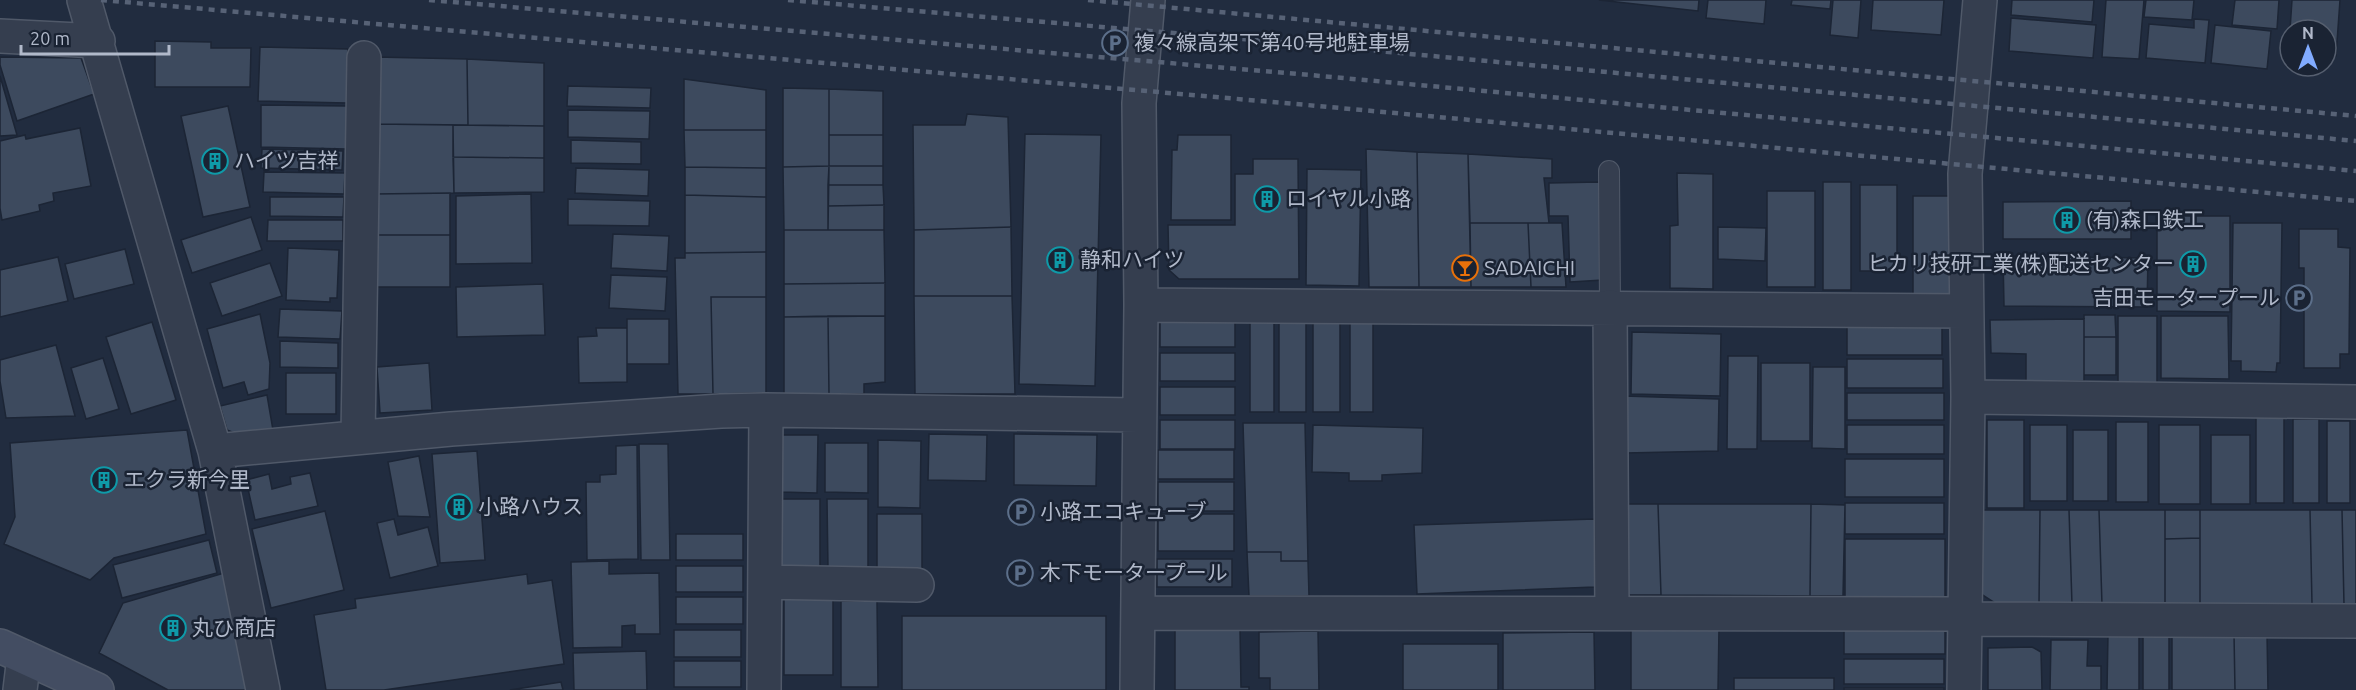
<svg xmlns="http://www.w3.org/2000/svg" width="2356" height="690" font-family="Ubuntu,'Noto Sans JP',sans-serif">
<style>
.building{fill:#3d4a5e;stroke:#1c2535;stroke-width:1.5}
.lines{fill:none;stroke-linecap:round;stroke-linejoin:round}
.lane-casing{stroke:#505969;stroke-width:22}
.street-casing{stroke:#505969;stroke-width:36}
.secondary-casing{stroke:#505969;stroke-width:36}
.lane{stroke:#353e4f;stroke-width:20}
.street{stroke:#353e4f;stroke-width:33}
.secondary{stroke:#434d62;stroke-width:33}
.rail{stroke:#576276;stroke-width:4.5;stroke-dasharray:6 6;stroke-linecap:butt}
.labels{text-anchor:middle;stroke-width:5;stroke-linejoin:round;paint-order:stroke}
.poi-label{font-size:21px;fill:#b1b9ca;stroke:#1a2333;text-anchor:start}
</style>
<rect width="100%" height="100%" fill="#212c3f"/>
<path class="building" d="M1599,0H1699L1698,11Z
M1708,0H1766L1764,24L1706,18Z
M1792,0H1831L1830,9L1791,5Z
M1833,0H1861L1858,38L1830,35Z
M1873,0H1944L1941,35L1871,30Z
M2012,0H2094L2092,22L2011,15Z
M2106,0H2144L2139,59L2102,57Z
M2146,0H2194L2192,20L2144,17Z
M2235,0H2279L2277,29L2232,25Z
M2292,0H2340L2336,56L2326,55V30H2290Z
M2011,18L2096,25L2093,58L2009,51Z
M2194,19L2209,20L2205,63L2146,58L2149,24L2194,28Z
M2215,25L2271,31L2267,69L2211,63Z
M155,41L211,42V48H251L250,87H155Z
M260,47L348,49L347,103L258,101Z
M0,57L81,58L94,94L17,121L0,65Z
M375,57L467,59L468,125L375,124Z
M467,59L544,63V126L468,125Z
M0,76L17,135L0,136Z
M684,79L766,90V130H684Z
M568,86L651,88L650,108L567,106Z
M783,88L829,89V166L783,167Z
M829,89L883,91V135H829Z
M261,105L347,106L346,149L261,147Z
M228,106L250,207L203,217L181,116Z
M568,110L650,111L649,139L568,137Z
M967,114L1008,117L1011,227L914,230L913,125H965Z
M375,124L453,125L454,193L375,194Z
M453,125L544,126V158L453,157Z
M80,128L91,186L53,193L54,201L39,205L40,211L2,220L0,208V141L25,135L26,139Z
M684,130H766V168L685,167Z
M1025,134L1101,135L1095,386L1019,384Z
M829,135H883V166H829Z
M1178,135H1231V220H1171L1172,150H1177Z
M571,140L641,142V164L571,163Z
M262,149L343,151L342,170L261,168Z
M1366,149L1417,152L1419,287H1369Z
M1417,152L1468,154L1471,287H1419Z
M1468,154L1552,159V178H1544L1549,223H1470Z
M453,157L544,158V192L454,193Z
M1253,159H1298L1299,279H1179L1169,270L1168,225H1235V174H1253Z
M829,166H883V185H828Z
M829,166L828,230H784L783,167Z
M685,167L766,168V197L685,195Z
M576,168L649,170L648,196L575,193Z
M1307,169L1361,170L1359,286L1306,285Z
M264,172L345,173L344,194L263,192Z
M1677,173L1713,174V289L1670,288V226L1678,225Z
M1600,182L1603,280L1570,282L1568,216H1549V183Z
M1823,182H1851V290H1823Z
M828,185H883L884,205L828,206Z
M1860,185H1897V271H1860Z
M1767,191H1815V287H1767Z
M450,193V235H375V194Z
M531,194L532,263L456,264V196Z
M685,195L766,197V252L685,253Z
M1913,196H1950V294H1913Z
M270,197H344L343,217L270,216Z
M568,199L650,201L649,226L568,225Z
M2131,201V239H2003V202Z
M884,205V230H828V206Z
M2157,216H2230V312L2157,311Z
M251,217L262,250L192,273L181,240Z
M268,220H343V241H267Z
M1470,223H1528L1531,287H1471Z
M1528,223H1562L1566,287H1531Z
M2233,223H2282L2280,363H2277L2276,372L2241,371V361H2231Z
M1011,227L1012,296H914V230Z
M1718,227L1766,228L1765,261L1718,259Z
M2299,229H2338V247L2350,248L2349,354H2340V368H2304V268H2299Z
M784,230H884L885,283L784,284Z
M613,234L669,236L667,271L611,268Z
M375,235H450V287H374Z
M288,248L339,250L337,298H330V302L286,300Z
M125,249L134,284L74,299L65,264Z
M766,252V297H711L713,394H678L675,258H685V253Z
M2003,256L2148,258L2147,307L2004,306Z
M58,257L68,301L0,317V270Z
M270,263L282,296L222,316L210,283Z
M611,275L667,277L665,311L609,308Z
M885,283V316L784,317V284Z
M543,284L545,335L457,337L456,287Z
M914,296H1012L1015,394H915Z
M711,297H766V393L713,394Z
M280,309L342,311L340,339L278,337Z
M260,314L270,363L269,389L248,395L244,382L223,388L207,329Z
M2084,315H2115L2116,337H2084Z
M828,316H885V382L864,384V394H829Z
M828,316L829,394H784V317Z
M2118,316H2157V383L2118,384Z
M2161,316H2228L2229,379L2161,378Z
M1160,318H1235V347H1160Z
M627,319H669V364H627Z
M1250,319H1274V412H1250Z
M1279,319H1306V412H1279Z
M1313,319H1340V412H1313Z
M1350,319H1373V412H1350Z
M2084,319V381L2026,382V354L1991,353L1990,320Z
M152,322L176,400L131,414L106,337Z
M1847,326H1942V355H1847Z
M596,328H627V382L579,383L578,337L597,336Z
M1632,332L1721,334L1720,396L1631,394Z
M2084,337H2116V375H2084Z
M280,341L338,343V368L280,367Z
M56,345L75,416L6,418L0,381V360Z
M1160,353H1235V381H1160Z
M1728,356H1758L1757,449H1727Z
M103,358L119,409L86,419L71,368Z
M1847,359H1943V388H1847Z
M429,363L432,410L380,413L377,367Z
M1761,363H1810V441H1761Z
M1813,367H1845V449L1812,448Z
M286,373H336V414H286Z
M1160,387H1235V415H1160Z
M1847,393H1944V420H1847Z
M267,395L273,430L237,434L227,430L220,406Z
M1624,396L1719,399L1718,451L1625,453Z
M2256,416H2284V503H2256Z
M2293,419H2319V503H2293Z
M1160,420H1235V449H1160Z
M1987,420H2024V508H1987Z
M2327,421H2350V503H2327Z
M2116,422H2148V502H2116Z
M1243,423H1305L1308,561H1281V552H1247Z
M1313,425L1423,428L1422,473L1382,475V481H1349V473L1312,472Z
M1847,425H1944V454H1847Z
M2030,425H2067V501H2030Z
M2159,425H2200V504H2159Z
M187,430L206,534L114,558L90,580L4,544L15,517L10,443Z
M2073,430H2108V501H2073Z
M929,434L987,435L986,481L928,480Z
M1014,434L1097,435L1096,486L1014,485Z
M782,435H818L817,493L781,492Z
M2211,435H2250V504H2211Z
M878,440L921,441L920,508L878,507Z
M825,443H868V493L825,492Z
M639,444H668L670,560H641Z
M637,445L638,559L587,560L586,482H600V475L616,474V446Z
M1158,450H1234V479H1158Z
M477,451L485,560L440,563L432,454Z
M419,456L430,517L398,516L388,462Z
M1845,459H1944V497H1845Z
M310,473L318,506L255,520L246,480L269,474L272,489L291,484L290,477Z
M1158,482H1234V511H1158Z
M781,499H820V569H781Z
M827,499H868V568H828Z
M1845,503H1944V534H1845Z
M1625,504H1658L1661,595H1625Z
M1658,504H1811L1810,596L1661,595Z
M1811,504L1845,505L1843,596H1810Z
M1981,510H2040L2039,605H1998L1981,594Z
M2040,510H2069L2072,605H2039Z
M2069,510H2099L2102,605H2072Z
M2099,510H2165V604L2102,605Z
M2165,510H2200V538L2165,539Z
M2200,510H2310L2312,604H2200Z
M2310,510H2342L2344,605L2312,604Z
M2342,510H2356V605H2344Z
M325,511L344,590L271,608L252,529Z
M877,514H922V573H877Z
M1158,514H1234V551H1158Z
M394,519L398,535L428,527L438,566L390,578L377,523Z
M1595,519V587L1417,594L1414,525Z
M676,534H743V560H676Z
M2200,538V604H2165V539Z
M1845,539H1945V599H1845Z
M209,540L217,573L122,598L113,565Z
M1247,552H1281V561H1308L1309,596H1249Z
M1157,559H1232V587H1157Z
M609,561V574L659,573L660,634H635V625L622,626V647L573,648L571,562Z
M676,566H743V592H676Z
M224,573L249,690H168L99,653L123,603Z
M527,574L528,584L552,580L564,664L384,690H326L314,615L356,608L355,599Z
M784,595L833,596V675H784Z
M676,597H743V624H676Z
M841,601H877L878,687H841Z
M902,616H1106V690H902Z
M1240,628L1241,687H1249V690H1175V629Z
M1719,628L1718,690H1631V629Z
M674,630H741V657H674Z
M1844,630H1945V654H1844Z
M1318,631L1319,690H1270V678H1259V632Z
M1594,632L1595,690H1503V633Z
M2108,634H2139V690H2107Z
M2143,634H2169V690H2143Z
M2172,634H2234L2235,690H2172Z
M2234,634H2267L2268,690H2235Z
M2051,640H2088L2087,666H2101V690H2050Z
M1403,644H1498V690H1403Z
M2032,647L2041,652L2042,690H1988V648Z
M646,651L647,690H574L573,653Z
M1844,659H1944V684H1844Z
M674,661H741V687H674Z
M1734,678H1834V690H1734Z
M561,682L563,690H510Z
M1844,688H1944V690H1844Z"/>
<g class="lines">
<g class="lane-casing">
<path id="lane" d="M1609,171L1610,307"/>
</g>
<g class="street-casing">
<path id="street" d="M84,0L215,451L263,690
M0,36L98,41
M1141,305L1965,311
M1610,307L1612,613
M1968,397L2356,402
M358,437L364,58
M215,451L451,429L721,411L766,410L1139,415
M765,582L917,585
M1138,613L1963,614
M1963,619L2356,621
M20,690L24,657
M764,690L766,410
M1137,690L1141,305L1139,103L1148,0
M1964,690L1968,397L1965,174L1980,0"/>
</g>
<g class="secondary-casing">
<path id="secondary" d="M0,646L97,690"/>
</g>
<use href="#lane" class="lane"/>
<use href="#street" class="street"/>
<use href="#secondary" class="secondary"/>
<path class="rail" d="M101,0L1307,105L2356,201
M429,0L1310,75L2356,171
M788,0L1313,45L2356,141
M1088,0L2356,116"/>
</g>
<defs>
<g id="parking-ring" transform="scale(1.35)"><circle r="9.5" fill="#1a2333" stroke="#5c6f8a" stroke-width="1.5"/><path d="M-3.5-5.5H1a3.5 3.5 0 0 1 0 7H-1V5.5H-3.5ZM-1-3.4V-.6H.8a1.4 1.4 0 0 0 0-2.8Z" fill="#5c6f8a"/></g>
<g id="building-ring" transform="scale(1.35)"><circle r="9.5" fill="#1a2333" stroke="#0f9aa8" stroke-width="1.5"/><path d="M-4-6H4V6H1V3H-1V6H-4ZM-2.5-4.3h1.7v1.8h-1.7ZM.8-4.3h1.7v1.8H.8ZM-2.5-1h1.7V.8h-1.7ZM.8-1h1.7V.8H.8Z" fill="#0f9aa8"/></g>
<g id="bar-ring" transform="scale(1.35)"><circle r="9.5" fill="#1a2333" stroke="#e8710a" stroke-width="1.5"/><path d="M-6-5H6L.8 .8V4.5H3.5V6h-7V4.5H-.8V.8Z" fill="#e8710a"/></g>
</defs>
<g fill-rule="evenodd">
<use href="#parking-ring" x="1115" y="43"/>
<use href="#building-ring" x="215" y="161"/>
<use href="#building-ring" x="1267" y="199"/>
<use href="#building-ring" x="2067" y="220"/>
<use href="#building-ring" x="1060" y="260"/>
<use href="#building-ring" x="2193" y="264"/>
<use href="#bar-ring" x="1465" y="268"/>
<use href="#parking-ring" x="2299" y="298"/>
<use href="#building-ring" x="104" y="480"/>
<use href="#building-ring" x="459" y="507"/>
<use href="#parking-ring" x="1021" y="512"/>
<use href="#parking-ring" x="1020" y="573"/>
<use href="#building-ring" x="173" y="628"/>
</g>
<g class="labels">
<g class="poi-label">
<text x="1134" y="50">複々線高架下第40号地駐車場</text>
<text x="234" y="168">ハイツ吉祥</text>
<text x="1286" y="206">ロイヤル小路</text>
<text x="2086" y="227">(有)森口鉄工</text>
<text x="1080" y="267">静和ハイツ</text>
<text x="2174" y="271" text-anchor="end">ヒカリ技研工業(株)配送センター</text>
<text x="1484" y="275">SADAICHI</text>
<text x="2280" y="305" text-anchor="end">吉田モータープール</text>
<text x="124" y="487">エクラ新今里</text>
<text x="478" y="514">小路ハウス</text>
<text x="1040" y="519">小路エコキューブ</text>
<text x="1040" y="580">木下モータープール</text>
<text x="192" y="635">丸ひ商店</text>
</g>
</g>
<g transform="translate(2308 48)"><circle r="28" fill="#1a2333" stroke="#565f6f" stroke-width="1.5"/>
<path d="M0-4.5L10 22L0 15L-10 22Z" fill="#81abff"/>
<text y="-9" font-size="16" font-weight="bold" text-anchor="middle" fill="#b1b9ca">N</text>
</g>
<path d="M21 45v9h148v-9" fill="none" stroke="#b1b9ca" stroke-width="3"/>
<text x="30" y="45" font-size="18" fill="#b1b9ca" stroke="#1a2333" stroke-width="4.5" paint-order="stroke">20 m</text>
</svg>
